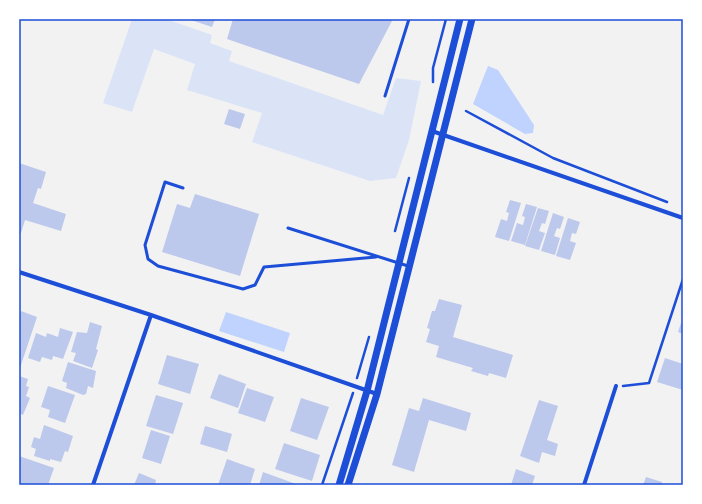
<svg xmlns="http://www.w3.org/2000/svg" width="702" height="504" font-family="'Space Grotesk',sans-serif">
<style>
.green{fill:#dbe4f7}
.water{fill:#bfd3fe}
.building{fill:#bdc9ec}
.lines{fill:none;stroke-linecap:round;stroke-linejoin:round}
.path{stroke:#1d4ed8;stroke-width:2.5}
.service{stroke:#1d4ed8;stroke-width:3}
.minor{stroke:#1d4ed8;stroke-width:4}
.tertiary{stroke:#1d4ed8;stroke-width:7}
.neatline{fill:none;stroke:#1d4ed8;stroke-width:1.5}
</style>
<rect width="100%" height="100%" fill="#f2f2f2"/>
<path class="green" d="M132,19H166L212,35L210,43L232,51L229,61L383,115L396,78L421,81L409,140L396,178L370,181L252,142L262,113L187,90L195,64L154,49L132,112L103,103Z"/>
<path class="water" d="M488,66L498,70L534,125L533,133L525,134L473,104Z
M226,312L290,333L284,352L219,331Z"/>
<path class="building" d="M188,19H215L212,27Z
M233,19H393L359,84L227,39Z
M229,109L245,114L240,129L224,124Z
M19,163L46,172L41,189L38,188L33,203L66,214L61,231L25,220L21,233H19Z
M195,194L259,214L240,276L162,252L177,204L190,208Z
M510,200L521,203L509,241L495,237L501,219L507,221L509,213L506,212Z
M526,204L537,207L525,245L511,241L517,223L523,225L525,217L522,216Z
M538,208L549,211L545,224L542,223L539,231L545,233L539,250L525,246Z
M553,213L564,217L560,229L557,228L554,236L560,238L555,255L541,251Z
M568,218L580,222L576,234L572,233L570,241L576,243L570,260L556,256Z
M439,299L462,305L453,337L513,355L506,378L489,373L488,376L471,371L473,368L436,357L439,346L426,342L430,329L427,328L432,311H435Z
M21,311L37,317L19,371V319Z
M683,317V334L678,332Z
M90,322L102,326L96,349L98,350L92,368L73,361L76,353L71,352L77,332L87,333Z
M60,328L73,332L63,359L53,356L52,360L42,357L40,362L28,358L36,333L46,337L47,333L58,337Z
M167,355L199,364L190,394L158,384Z
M665,358L683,364V390L657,382Z
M68,362L96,371L93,388L88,386L86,394L83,395L66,388L67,383L62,381Z
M219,374L246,384L238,408L210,398Z
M19,376L28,379L26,386L29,387L26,396L30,398L23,415L19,413Z
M48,386L75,395L65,423L48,417L50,410L41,407Z
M247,388L274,397L265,422L238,413Z
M156,395L183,403L173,434L146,426Z
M301,398L329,407L317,440L290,431Z
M423,398L471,413L466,431L429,420L414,472L392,465L409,408L419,411Z
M539,400L558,406L547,440L558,444L555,456L542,452L539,463L520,456Z
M44,425L73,436L68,452L65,451L61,462L50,459V461L34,456L36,449L31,447L34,437L40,439Z
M205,426L232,434L227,452L200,444Z
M151,430L170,436L161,464L142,458Z
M284,443L320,455L312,481L275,469Z
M19,456L54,468L48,485H19Z
M227,459L255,469L250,485H218Z
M516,469L535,476L532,485H511Z
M263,472L296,484V485H259Z
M139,473L156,480L155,485H134Z
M646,477L662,482V485H643Z"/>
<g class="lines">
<path class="path" d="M433,82V68L446,19
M466,111L553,158L667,202
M395,231L409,178
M357,378L369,337
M623,386L649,383L683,279
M322,485L353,393"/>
<path class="service" d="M385,96L409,19
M183,188L165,182L145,245L148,259L158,266L243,289L255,285L264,267L376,257
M288,228L408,266"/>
<path class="minor" d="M432,131L683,218
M19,272L151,315L377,394
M93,485L151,315
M584,485L616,386"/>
<path class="tertiary" d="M339,485L367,391L460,19
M348,485L377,394L472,19"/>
</g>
<rect width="702" height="504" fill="none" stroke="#ffffff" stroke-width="40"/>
<rect x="20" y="20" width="662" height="464" class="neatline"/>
</svg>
